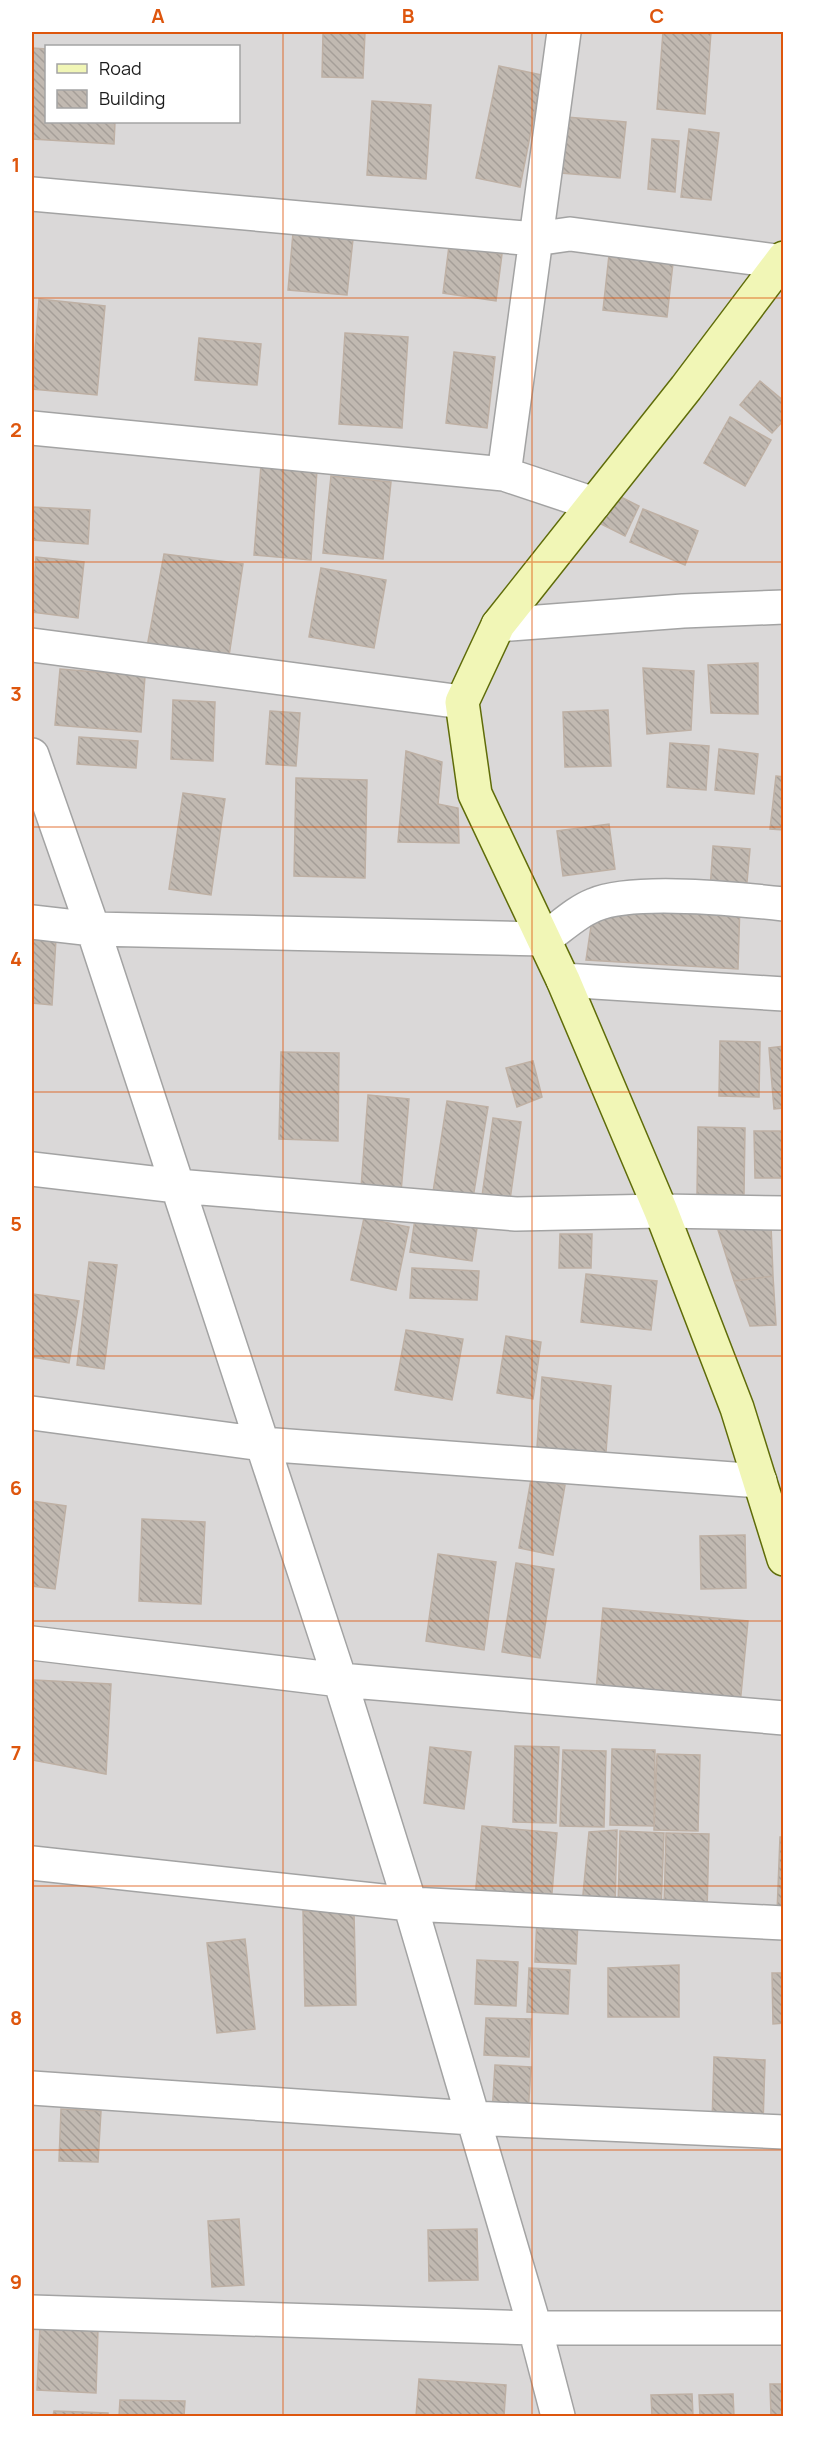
<svg xmlns="http://www.w3.org/2000/svg" width="815" height="2448" font-family="Manrope,sans-serif">
<style>
.residential{fill:#dad8d8;fill-rule:evenodd}
.building{fill:url(#building-back-hatch);stroke:#beb0a4;stroke-width:1.5}
.lines{fill:none;stroke-linecap:round;stroke-linejoin:round}
.street-casing{stroke:#a3a3a3;stroke-width:36}
.secondary-casing{stroke:#5f6c09;stroke-width:36}
.street{stroke:#fff;stroke-width:33}
.secondary{stroke:#f1f6b6;stroke-width:33}
.grid{fill:none;stroke:#de560d;stroke-width:1.5;stroke-opacity:0.55}
.neatline{fill:none;stroke:#de560d;stroke-width:2}
.grid-label{font-size:20px;text-anchor:middle;font-weight:bold;fill:#de560d}
</style>
<defs>
<pattern id="building-back-hatch" width="6" height="6" patternUnits="userSpaceOnUse" patternTransform="scale(1.5)"><rect width="6" height="6" fill="#c1b9b1"/><path d="M-1 5l2 2M0 0l6 6M5-1l2 2" fill="none" stroke="#a59e98"/></pattern>
</defs>
<rect width="100%" height="100%" fill="#ede9e1"/>
<path class="residential" d="M32,32H783V2416H32ZM46,46H238V122H46Z"/>
<path class="building" d="M323,32H365L363,78L322,77Z
M663,32H711L705,114L657,109Z
M32,48L46,49V122H115L114,144L32,139Z
M499,66L542,75L520,187L476,178Z
M372,101L431,105L426,179L367,175Z
M566,117L626,122L620,178L561,173Z
M689,129L719,133L711,200L681,197Z
M652,139L679,141L675,192L648,189Z
M293,233L353,239L347,295L288,290Z
M449,246L502,254L496,301L443,293Z
M609,255L673,263L667,317L603,310Z
M39,299L105,306L97,395L32,389Z
M345,333L408,337L402,428L339,424Z
M199,338L261,344L257,385L195,380Z
M454,352L495,357L487,428L446,423Z
M760,381L784,401V420L772,433L740,405Z
M730,417L771,440L745,486L704,463Z
M261,465L317,470L311,560L254,555Z
M331,476L391,482L383,559L323,553Z
M609,491L639,506L625,536L595,521Z
M32,507L90,510L88,544L32,540Z
M643,509L698,531L685,565L630,542Z
M164,554L243,564L229,656L147,647Z
M36,557L84,562L78,618L32,612Z
M321,568L386,580L374,648L309,637Z
M758,663V714L711,713L708,665Z
M643,668L694,671L691,730L647,734Z
M60,669L145,676L141,732L55,725Z
M173,700L215,702L213,761L171,759Z
M608,710L611,766L565,767L563,712Z
M270,711L300,713L296,766L266,764Z
M79,737L138,741L136,768L77,764Z
M670,743L709,746L706,790L667,787Z
M719,749L758,754L754,794L715,790Z
M406,751L442,762L438,804L458,808L459,843L398,842Z
M776,776L784,777V830L770,829Z
M296,778L367,780L365,878L294,876Z
M183,793L225,799L211,895L169,889Z
M609,824L615,869L563,876L557,831Z
M713,846L750,849L746,893L710,890Z
M740,903L738,969L586,960L594,906Z
M32,937L56,939L52,1005L32,1003Z
M720,1041L760,1042L759,1097L719,1096Z
M784,1046V1108L774,1109L769,1048Z
M281,1052L339,1053L338,1141L279,1139Z
M533,1061L542,1097L517,1107L506,1068Z
M368,1095L409,1099L401,1192L361,1188Z
M447,1101L488,1107L473,1198L433,1192Z
M493,1118L521,1122L510,1200L482,1196Z
M698,1127L745,1128L744,1195L697,1194Z
M754,1131H784V1178H755Z
M364,1218L409,1227L396,1290L351,1280Z
M415,1219L477,1228L472,1261L410,1252Z
M771,1225L773,1276L734,1281L718,1230Z
M560,1234H592L591,1268H559Z
M89,1262L117,1265L104,1369L77,1365Z
M412,1268L479,1271L477,1300L410,1298Z
M586,1274L657,1281L651,1330L581,1322Z
M773,1276L776,1325L750,1326L734,1281Z
M33,1294L79,1301L69,1363L32,1357Z
M406,1330L463,1339L452,1400L395,1390Z
M506,1336L541,1342L533,1399L497,1393Z
M542,1377L611,1386L605,1465L536,1461Z
M531,1479L565,1485L553,1555L519,1548Z
M32,1501L66,1506L55,1589L32,1586Z
M142,1519L205,1522L201,1604L139,1601Z
M745,1535L746,1588L701,1589L700,1536Z
M438,1554L496,1562L484,1650L426,1641Z
M516,1563L554,1569L540,1658L502,1652Z
M603,1608L748,1621L740,1705L596,1692Z
M34,1680L111,1684L106,1774L32,1760Z
M515,1746L559,1747L556,1823L513,1822Z
M430,1747L471,1752L464,1809L424,1803Z
M612,1749L655,1750L654,1826L610,1825Z
M563,1750L606,1751L604,1827L560,1826Z
M657,1754L700,1755L698,1831L654,1830Z
M482,1826L557,1833L551,1905L475,1897Z
M617,1830L615,1906L582,1905L589,1832Z
M620,1831L664,1833L661,1909L618,1908Z
M666,1833L709,1834L707,1911L664,1909Z
M780,1837H784V1913H777Z
M303,1911H354L356,2005L305,2006Z
M537,1918L578,1920L576,1964L535,1962Z
M245,1939L255,2029L217,2033L207,1943Z
M477,1960L518,1962L516,2006L475,2004Z
M679,1965V2017H608V1968Z
M529,1968L570,1970L568,2014L527,2012Z
M772,1973H784V2023L773,2024Z
M486,2018L531,2019L529,2057L484,2055Z
M714,2057L765,2060L763,2125L712,2123Z
M495,2065L531,2067L528,2115L492,2114Z
M61,2109L101,2111L98,2162L59,2161Z
M239,2219L244,2285L212,2287L208,2221Z
M477,2229L478,2280L429,2281L428,2230Z
M40,2326L98,2329L96,2393L37,2390Z
M419,2379L506,2385L504,2416H416Z
M770,2384H784V2416H771Z
M692,2394L693,2416H652L651,2395Z
M733,2394L734,2416H700L699,2395Z
M120,2400L185,2401L184,2416H119Z
M54,2411L108,2413V2416H53Z"/>
<g class="lines">
<g class="street-casing">
<path id="street" d="M32,194L535,239L570,234L784,262
M32,428L504,474L594,504
M504,474L564,32
M498,625L683,611L784,607
M32,645L462,702
M32,755L93,929L340,1680L410,1904L535,2328L558,2416
M32,922L93,929L544,939C560,928 576,912 594,905C634,888 738,899 784,904
M563,980L784,994
M32,1169L177,1186L516,1214L661,1211L784,1213
M32,1413L262,1444L760,1481
M32,1643L340,1680L784,1718
M32,1863L410,1904L784,1923
M32,2088L472,2118L784,2132
M32,2312L535,2328H784"/>
</g>
<g class="secondary-casing">
<path id="secondary" d="M784,258L686,388L498,625L462,702L475,794L563,980L661,1211L737,1408L784,1559"/>
</g>
<use href="#street" class="street"/>
<use href="#secondary" class="secondary"/>
</g>
<path class="grid" d="M283,32V2416M532,32V2416M32,298H784M32,562H784M32,827H784M32,1092H784M32,1356H784M32,1621H784M32,1886H784M32,2150H784"/>
<rect width="815" height="2448" fill="none" stroke="#ffffff" stroke-width="66"/>
<rect x="45" y="45" width="195" height="78" fill="#ffffff" stroke="#a4a4a4" stroke-width="1.5"/>
<rect x="57" y="64" width="30" height="9" fill="#f1f6b6" stroke="#a4a4a4" stroke-width="1.5"/>
<text x="99" y="75" font-size="18" fill="#1c1c1c">Road</text>
<rect x="57" y="90" width="30" height="18" fill="url(#building-back-hatch)" stroke="#a4a4a4" stroke-width="1.5"/>
<text x="99" y="105" font-size="18" fill="#1c1c1c">Building</text>
<rect x="33" y="33" width="749" height="2382" class="neatline"/>
<g class="grid-label">
<text x="158" y="23">A</text>
<text x="408" y="23">B</text>
<text x="657" y="23">C</text>
<text x="16" y="172">1</text>
<text x="16" y="437">2</text>
<text x="16" y="701">3</text>
<text x="16" y="966">4</text>
<text x="16" y="1231">5</text>
<text x="16" y="1495">6</text>
<text x="16" y="1760">7</text>
<text x="16" y="2025">8</text>
<text x="16" y="2289">9</text>
</g>
</svg>
